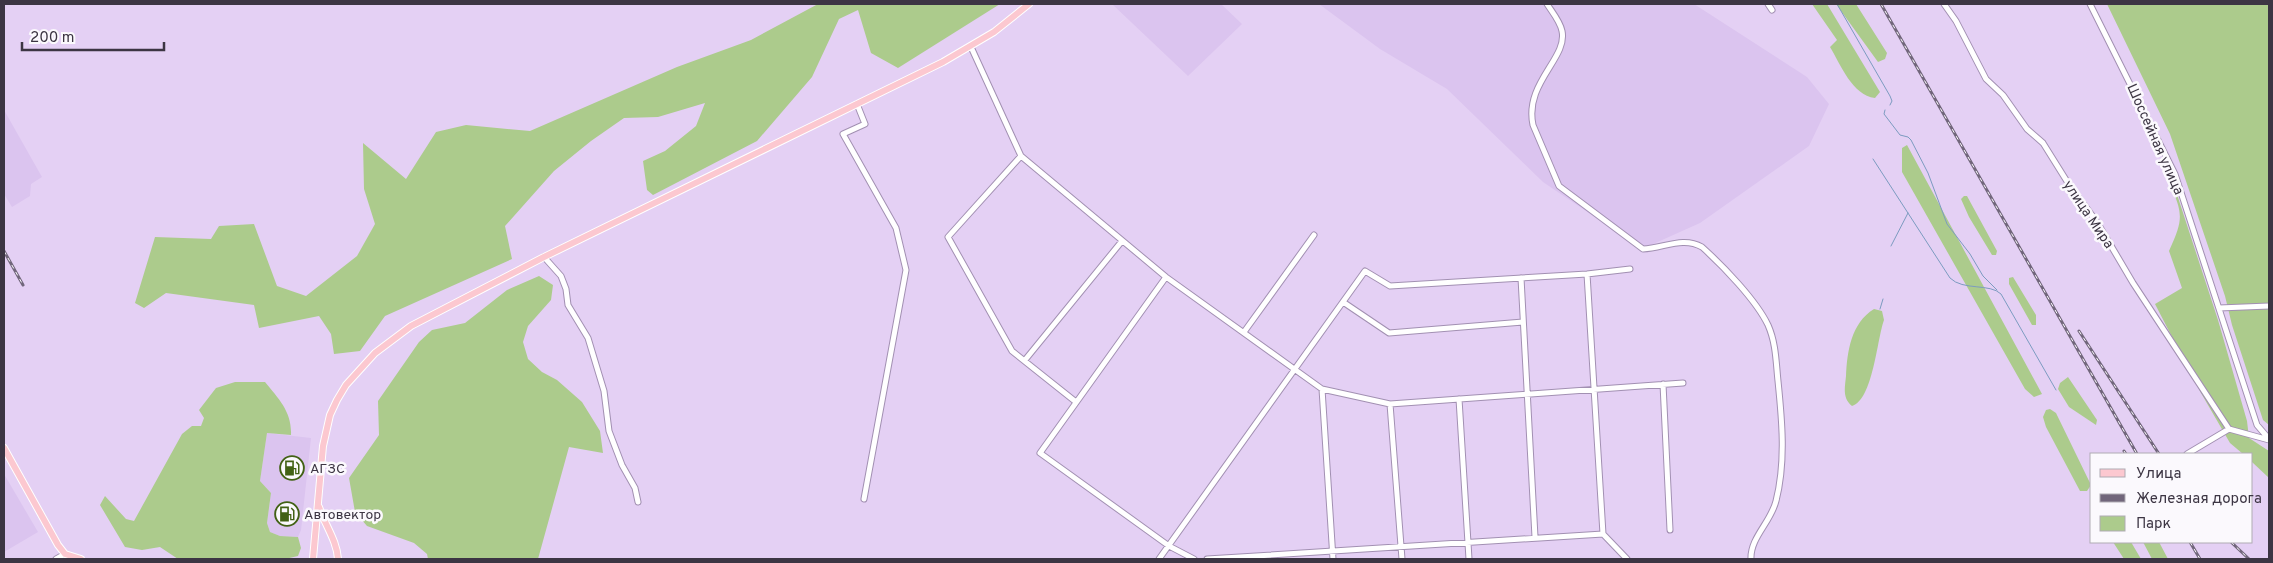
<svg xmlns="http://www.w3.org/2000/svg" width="2273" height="563" font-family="Overpass,sans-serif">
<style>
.built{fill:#dbc4ef}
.green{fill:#accb8c}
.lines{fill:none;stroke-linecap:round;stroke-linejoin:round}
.stream{stroke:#7c9bc0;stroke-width:1}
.minor-casing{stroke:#a290b2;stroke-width:7}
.major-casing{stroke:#fff;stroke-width:8}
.minor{stroke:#fff;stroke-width:5}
.major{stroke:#fcc8d0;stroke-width:6}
.rail-casing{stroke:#71667b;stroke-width:3}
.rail{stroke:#fbf9fd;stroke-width:1;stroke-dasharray:4;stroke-linecap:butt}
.labels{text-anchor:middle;stroke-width:5;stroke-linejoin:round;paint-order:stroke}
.street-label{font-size:14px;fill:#3c3543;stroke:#fbf9fd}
.poi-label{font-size:14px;fill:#3c3543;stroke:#fbf9fd;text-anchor:start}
</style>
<rect width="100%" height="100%" fill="#e4d0f4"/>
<path class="built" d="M1112,4H1221L1242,24L1188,76Z
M1319,4H1694L1807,77L1829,104L1809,146L1700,223L1642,249L1543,182L1447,89L1380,49Z
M4,110L42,177L31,184L30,196L12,207L4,194Z
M267,433L311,438L301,530L298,537L280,536L270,532L267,523L271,493L260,481Z
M4,474L38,532L4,552Z"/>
<path class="green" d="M818,4H1000L898,68L871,53L858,10L839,19L812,77L757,141L653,195L647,190L643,161L665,151L696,126L705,103L658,117L624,118L591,141L554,171L505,226L512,259L385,316L360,351L334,354L331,334L319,316L259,328L254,305L166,293L144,308L135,303L155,237L211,239L219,226L254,224L277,286L306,296L357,256L375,224L364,189L363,143L406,179L436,132L466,125L530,131L677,67L751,40Z
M1812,4H1827L1880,92L1875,98C1852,95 1841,65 1830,47L1837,40Z
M1836,4H1856L1887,53L1885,59L1878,62Z
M2107,4H2269V425L2263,420L2232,325L2225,296L2170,134Z
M1907,145L2042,394L2034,397L2025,389L1902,172V148Z
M2170,173L2218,320L2247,421L2249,438L2269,451V478L2252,462V454H2243L2230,443L2201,393L2155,304L2182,288L2169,251C2187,213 2180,212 2167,174Z
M1964,196H1967L1997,251L1996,255H1992L1969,217L1961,199Z
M539,276L553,285L551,300L528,326L523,342L528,359L542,372L557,380L582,402L600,431L603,453L569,447L538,559H428L427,554L414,543L367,526L355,512L349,478L379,435L378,401L419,342L432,330L465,323L507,290Z
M2013,277L2036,315V325H2032L2009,284V278Z
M1874,309L1882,311L1884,320C1877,339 1873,400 1852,406C1842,398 1845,387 1846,376C1847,352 1851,323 1874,309Z
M2068,377L2097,420L2096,425L2069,407L2058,389L2060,383Z
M235,382H265C279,399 292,412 291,435L267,433L260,481L271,493L267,523L270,532L280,536L298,537L301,548L298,556L285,559H178L160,547L142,550L125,547L100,505L105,496L126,519L134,521L182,434L192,426H201L204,418L199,410L216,388Z
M2050,409L2056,413L2091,485L2087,491H2080L2046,427L2043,417L2046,410Z
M2113,542H2131L2141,559H2124Z
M2143,542H2159L2168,559H2152Z"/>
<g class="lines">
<path class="stream" d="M1837,4L1890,96L1892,101L1890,105
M1885,110L1884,114L1900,135L1908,137L1911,140L1928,173L1947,224L1970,254L1983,276L1997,290
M1873,159L1950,278C1963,291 1990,283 2001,294L2056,390
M1891,246L1908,213
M1880,309L1883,299"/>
<g class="minor-casing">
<path id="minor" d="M1547,4C1552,12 1560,21 1562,31C1568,58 1524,83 1533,125L1559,186L1643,249C1664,248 1683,236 1702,247C1723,266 1756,300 1768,325C1776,343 1776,362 1778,381C1782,420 1786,462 1776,501C1771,522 1750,538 1751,559
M1768,4L1772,10
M1944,4L1956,21L1986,79L2003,95L2027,129L2043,143L2068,183L2097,222L2133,283L2229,429
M2090,4L2175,174L2257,425L2269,439
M971,47L1021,156L1166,277L1322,389L1390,404L1683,383
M857,104L865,124L843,134L896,228L906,270L864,499
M1021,156L948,237L1012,351L1076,402
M544,257L561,276L566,289L568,305L588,338L604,391L609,431L622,465L635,488L638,502
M1587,274L1603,534L1627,559
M1166,277L1040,453L1169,546L1194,559
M1521,278L1535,537
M1343,302L1389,333L1523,322
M2219,308L2269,306
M1244,332L1314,235
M1025,360L1122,241
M1663,384L1670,530
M1322,389L1333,559
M1459,399L1469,559
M1390,404L1402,559
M2187,454L2229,429L2269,440
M56,559L65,554
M1159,559L1365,271L1390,286L1587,274L1630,269
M1207,559L1603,534"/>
</g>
<g class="major-casing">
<path id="major" d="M4,448L58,545L65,554L81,559
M319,507C325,525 337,541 338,559
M313,559L323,446L330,415L337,400L346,385L375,353L411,326L544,257L943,62L994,32L1029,4"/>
</g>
<use href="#minor" class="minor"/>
<use href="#major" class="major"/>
<g class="rail-casing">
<path id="rail" d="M1881,4L2137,454
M4,251L23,285
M2079,331L2159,454
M2124,451L2126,454
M2190,542L2200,559
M2231,542L2249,559"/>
</g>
<use href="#rail" class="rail"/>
</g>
<defs>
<g id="fuel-ring" transform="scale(1.25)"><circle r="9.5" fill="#fbf9fd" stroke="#426115" stroke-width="1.5"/><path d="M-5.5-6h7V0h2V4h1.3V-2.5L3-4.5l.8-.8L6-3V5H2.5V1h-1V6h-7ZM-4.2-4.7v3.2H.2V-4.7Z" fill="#426115"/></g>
</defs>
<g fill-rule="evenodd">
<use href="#fuel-ring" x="292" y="468"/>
<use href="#fuel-ring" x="287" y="514"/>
</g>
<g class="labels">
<g class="street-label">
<text transform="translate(2156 139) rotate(66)" y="5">Шоссейная улица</text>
<text transform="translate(2089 214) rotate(56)" y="5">улица Мира</text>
</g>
<g class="poi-label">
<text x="310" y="473">АГЗС</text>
<text x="304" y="519">Автовектор</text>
</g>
</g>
<rect width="2273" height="563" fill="none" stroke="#3c3543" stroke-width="10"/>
<rect x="2090" y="453" width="162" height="90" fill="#fbf9fd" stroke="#afabb3"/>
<rect x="2100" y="469" width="25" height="8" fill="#fcc8d0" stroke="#afabb3"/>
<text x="2136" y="478" font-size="15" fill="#3c3543">Улица</text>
<rect x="2100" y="494" width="25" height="8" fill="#71667b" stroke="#afabb3"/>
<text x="2136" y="503" font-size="15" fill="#3c3543">Железная дорога</text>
<rect x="2100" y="516" width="25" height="15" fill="#accb8c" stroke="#afabb3"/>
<text x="2136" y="528" font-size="15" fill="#3c3543">Парк</text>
<path d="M22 42v8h142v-8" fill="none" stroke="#3c3543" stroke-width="2.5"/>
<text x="30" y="42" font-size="15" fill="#3c3543" stroke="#fbf9fd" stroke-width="4" paint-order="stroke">200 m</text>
</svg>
